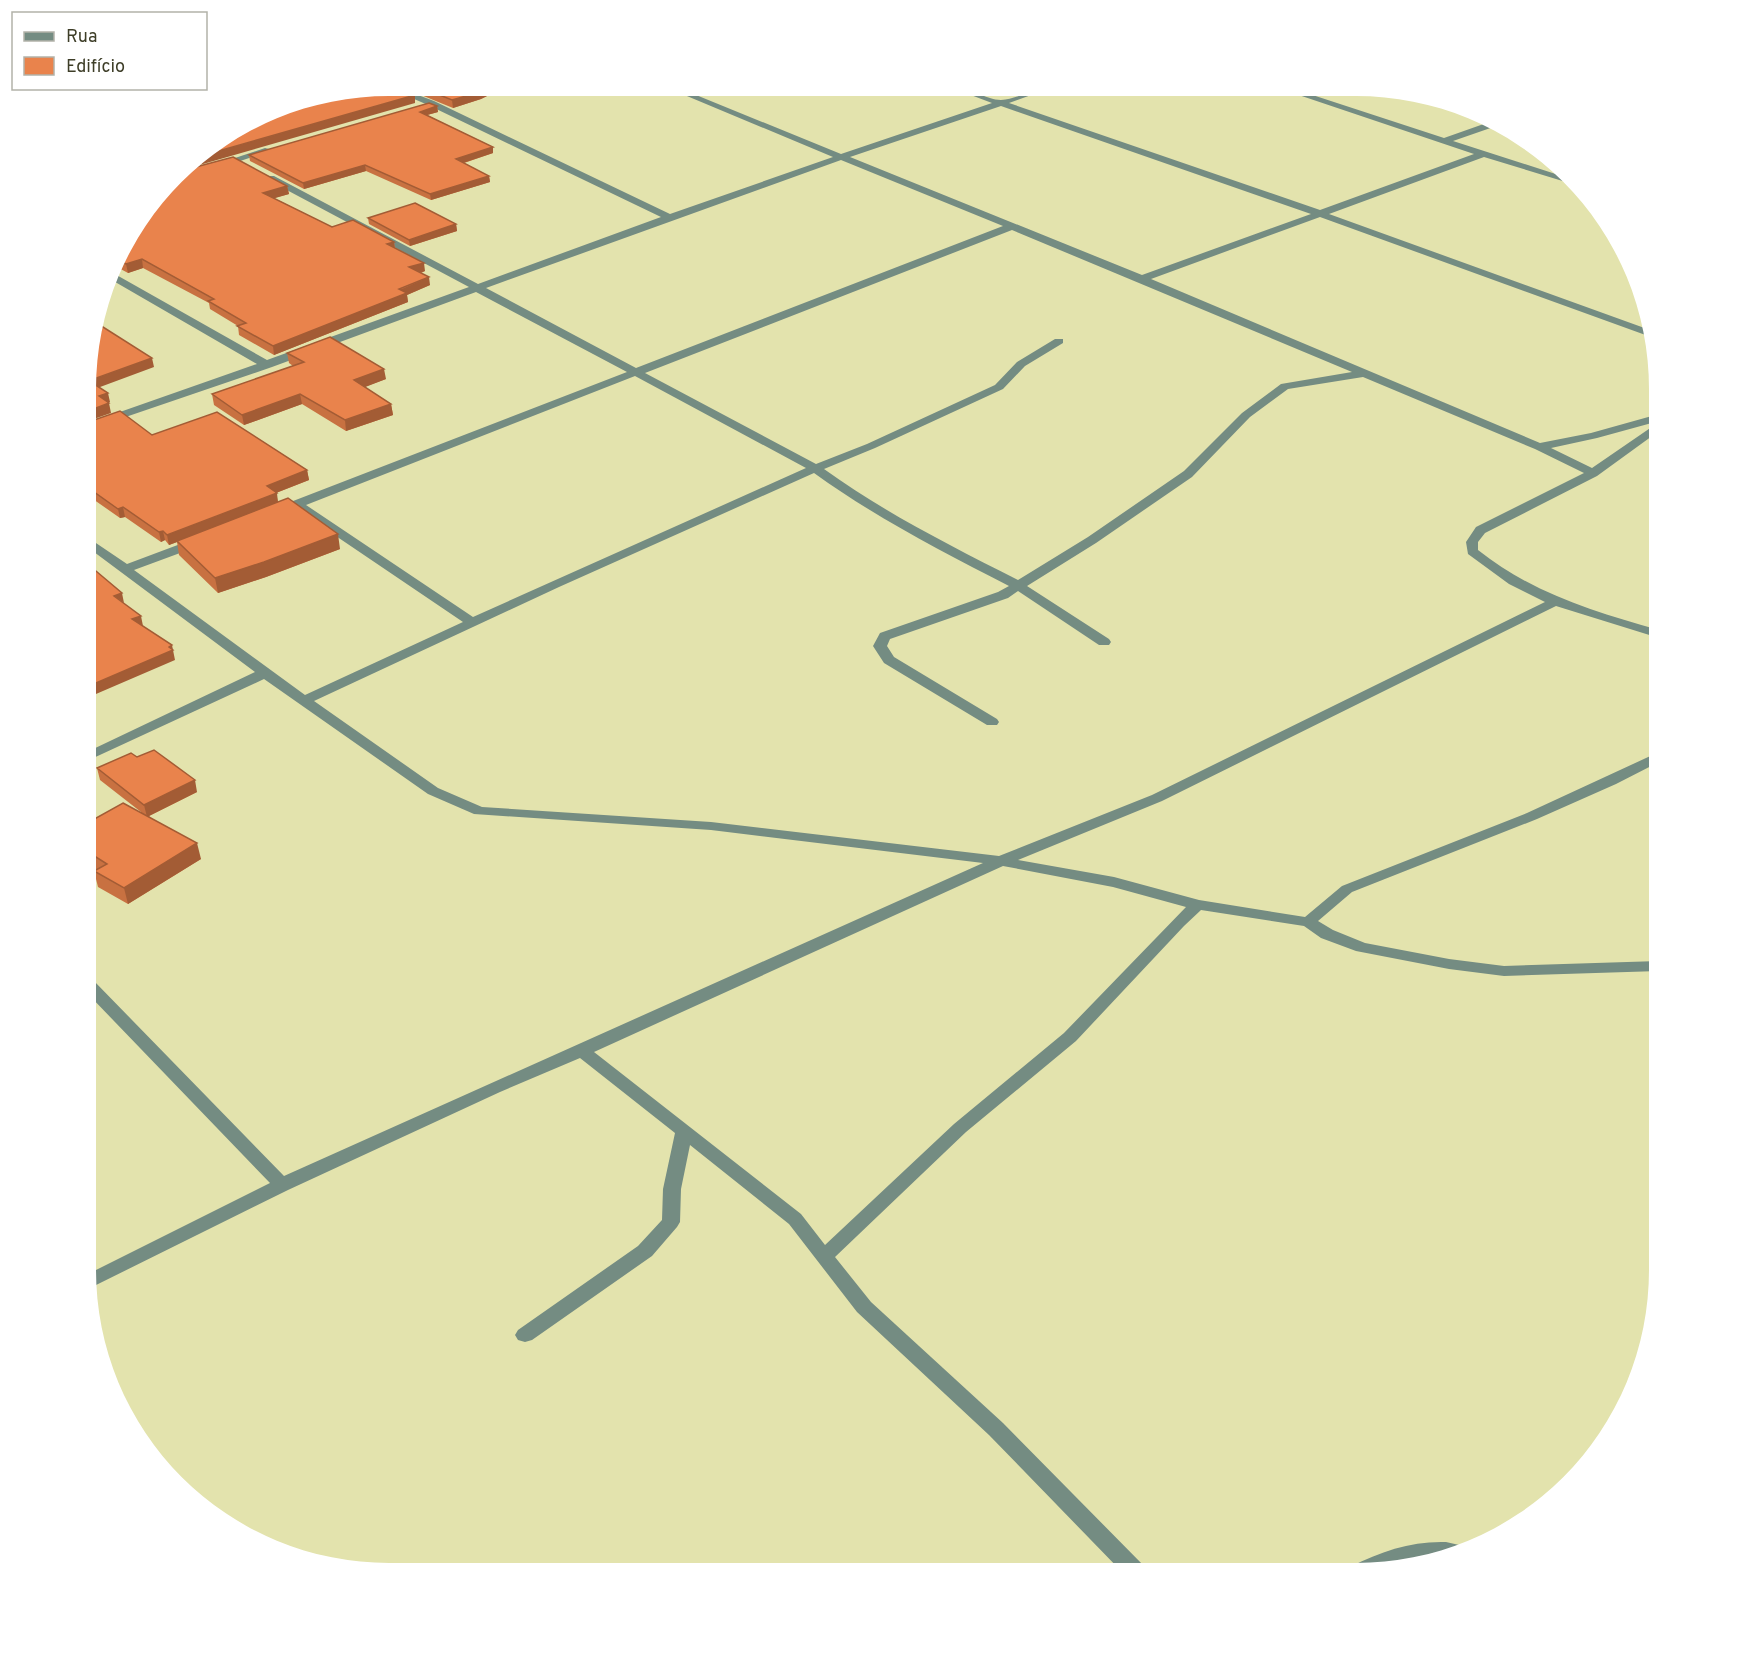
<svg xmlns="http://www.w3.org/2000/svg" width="1745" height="1659" font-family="Overpass,sans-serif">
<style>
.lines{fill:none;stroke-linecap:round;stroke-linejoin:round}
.minor{fill:#748c82;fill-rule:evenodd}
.wall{fill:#c87141}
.shaded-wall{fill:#a35c35}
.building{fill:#e9834c;stroke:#a35c35;stroke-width:1.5}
</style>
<rect width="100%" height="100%" fill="#e3e3ad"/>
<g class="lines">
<path class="minor" d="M384,86H394L434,101L670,214L833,157L663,86H674L841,154L992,103L947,86C966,86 987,100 1001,100C1020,99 1036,86 1056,86L1009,103L1320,210L1474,154L1272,86H1285L1444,138L1495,120L1502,124L1453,141L1571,179L1579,186L1484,157L1329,214L1650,330L1651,337L1320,217L1151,279L1540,443L1591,433L1659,414V421L1597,438L1551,448L1592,468L1659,422V431L1597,476L1485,533L1478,542V550C1532,593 1594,612 1659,630V638L1556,606L1162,801L1018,860L1114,877L1199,900L1305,917L1342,886L1527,813L1659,752V762L1616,784L1537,819L1352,892L1318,921L1333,930L1365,943L1449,959L1504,966L1659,961V971L1504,976L1449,969L1356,951L1321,938L1304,926L1201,910L1184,926L1076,1041L966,1132L835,1257L871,1302L1003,1423L1145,1567L1148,1573H1123L989,1435L857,1312L789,1224L690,1145L681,1189L680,1222L677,1227L652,1256L532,1340L525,1342L518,1340L515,1335L518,1330L638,1246L662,1220L663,1189L675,1133L580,1058L500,1092L288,1190L86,1290V1275L270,1183L88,994V980L94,981L284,1176L983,863L711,830L474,814L428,794L264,679L89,760V751L255,672L90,549V539L127,564L191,540H199V546L134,570L305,695L463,622L296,509L279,515L275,514V508L627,372L476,292L272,367L108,423H100V419L257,364L110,279L113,273L267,360L469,287L268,180V176H274L478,284L661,217L428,105ZM1001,106L1311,214L1142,275L850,157ZM841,160L1003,226L636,368L486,288ZM1012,230L1352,372L1281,384L1242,413L1184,471L1088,537L1018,580C951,546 885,513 824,469L875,448L1003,389L1025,366L1063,343V339H1055L1017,362L995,385L867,444L816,464L645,373ZM635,376L806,468L473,617L306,505ZM1363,377L1535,449L1584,473L1476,527L1466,542L1468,554L1509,584L1545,602L1152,795L999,856L711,822L482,807L438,788L314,701L559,587L814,473C875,517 941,551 1009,586L998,592L880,633L873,646L884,663L987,725H997L999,722L997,719L894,657L887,646L890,639L1008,598L1018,591L1099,645H1109L1111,642L1109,639L1027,586L1096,543L1192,477L1250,417L1288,389ZM1003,866L1113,887L1186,907L1064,1033L954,1124L825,1245L801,1214L594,1052Z
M265,148L273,150L222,167L214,165Z
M1446,1542L1468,1547L1470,1551L1408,1563L1375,1573H1347L1350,1567C1382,1551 1411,1541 1446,1542Z"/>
</g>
<path class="wall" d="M399,86H513L487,93V96L481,99L453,108Z
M437,106L438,112L427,115L493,147V153L464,163L489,176L490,182L431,200L366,171L304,189L250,161L249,155Z
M287,186L289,194L274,198L332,227L394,242L395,248L425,271L421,273L430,285L407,295L408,302L274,355L239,335L238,326L210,309L209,303L143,268L128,273L115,266L126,238Z
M368,218L456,224L457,231L410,246L369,224Z
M287,353L386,379L364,387L391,404L393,415L346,431L302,404L244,425L214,405L212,394L293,366L289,363Z
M91,421L307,470L309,480L276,493L278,502L340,549L266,577L218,593L179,555L177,542L169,545L165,540L161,542L125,517L120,518L90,497Z
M137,757L197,792L149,816L201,859L128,904L98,887L94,871L96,870L88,865L89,822L141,812L100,780L97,768Z"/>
<path class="shaded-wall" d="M487,86H513L487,93V96L481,99L453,108L452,100Z
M415,95V103L182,170L189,161L194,158Z
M437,106L438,112L420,117V112Z
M493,147V153L457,165L456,159Z
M365,165L366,171L304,189L303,183Z
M489,176L490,182L431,200L430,194Z
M287,186L289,194L265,201L263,193Z
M456,224L457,231L410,246L409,240Z
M394,242L395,251L387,244Z
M142,259L143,268L128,273L126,264Z
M424,263L425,271L411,276L409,267Z
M429,277L430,285L407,295L408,302L274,355L273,346Z
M152,358L154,367L92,390L91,380Z
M384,369L386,379L355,391L354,380Z
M108,393L110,402L101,405L99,396Z
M300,394L302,404L244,425L242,415Z
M109,403L111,413L91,420V410Z
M391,404L393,415L346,431L345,420Z
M307,470L309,480L268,496L267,486Z
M277,493L278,503L177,541V542L169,545L167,535Z
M123,507L125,517L120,518L118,509Z
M163,531L165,540L161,542L159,532Z
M338,534L340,549L266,577L218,593L215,578Z
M122,593L124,603L114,596Z
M141,616L143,626L134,629L132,619Z
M172,645L175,660L89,697V686Z
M195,780L197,792L147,817L144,805Z
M197,843L201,859L128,904L124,888Z"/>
<path class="building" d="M389,86H394L415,95L194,158L291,102Z
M417,86H487L483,87L486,89L480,92L452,100Z
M429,103L437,106L420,112L493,147L456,159L489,176L430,194L365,165L303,183L249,155Z
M233,157L287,186L263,193L332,227L353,220L394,242L387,244L424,263L409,267L429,277L399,289L407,293L273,346L237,326L246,323L208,301L214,299L142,259L126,264L118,260L126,238L181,171Z
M415,203L456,224L409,240L368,218Z
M95,322L152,358L91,380V330Z
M330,337L384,369L354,380L391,404L345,420L300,394L242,415L212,394L304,362L287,353Z
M91,382L108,393L99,396L109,403L91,410Z
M120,411L152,435L217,412L307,470L267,486L277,493L167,535L163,531L159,532L123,507L118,509L90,489L91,421Z
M288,498L338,534L264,562L215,578L177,541Z
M90,566L122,593L114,596L141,616L132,619L172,645L169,647L173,650L89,686Z
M154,750L195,780L144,805L97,768L131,753L137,757Z
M123,803L197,843L124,888L94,871L107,864L88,852L89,822Z"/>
<path d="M0 0H1745V1659H0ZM389 96H1356A293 293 0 0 1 1649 389V1270A293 293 0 0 1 1356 1563H389A293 293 0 0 1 96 1270V389A293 293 0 0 1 389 96Z" fill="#fff" fill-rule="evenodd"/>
<rect x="12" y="12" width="195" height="78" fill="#ffffff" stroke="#b2b2a9" stroke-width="1.5"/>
<rect x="24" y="32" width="30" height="9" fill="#748c82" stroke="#b2b2a9" stroke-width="1.5"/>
<text x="66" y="42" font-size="18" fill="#3e3e28">Rua</text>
<rect x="24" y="57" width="30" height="18" fill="#e9834c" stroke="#b2b2a9" stroke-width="1.5"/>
<text x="66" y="72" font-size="18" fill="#3e3e28">Edifício</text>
</svg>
